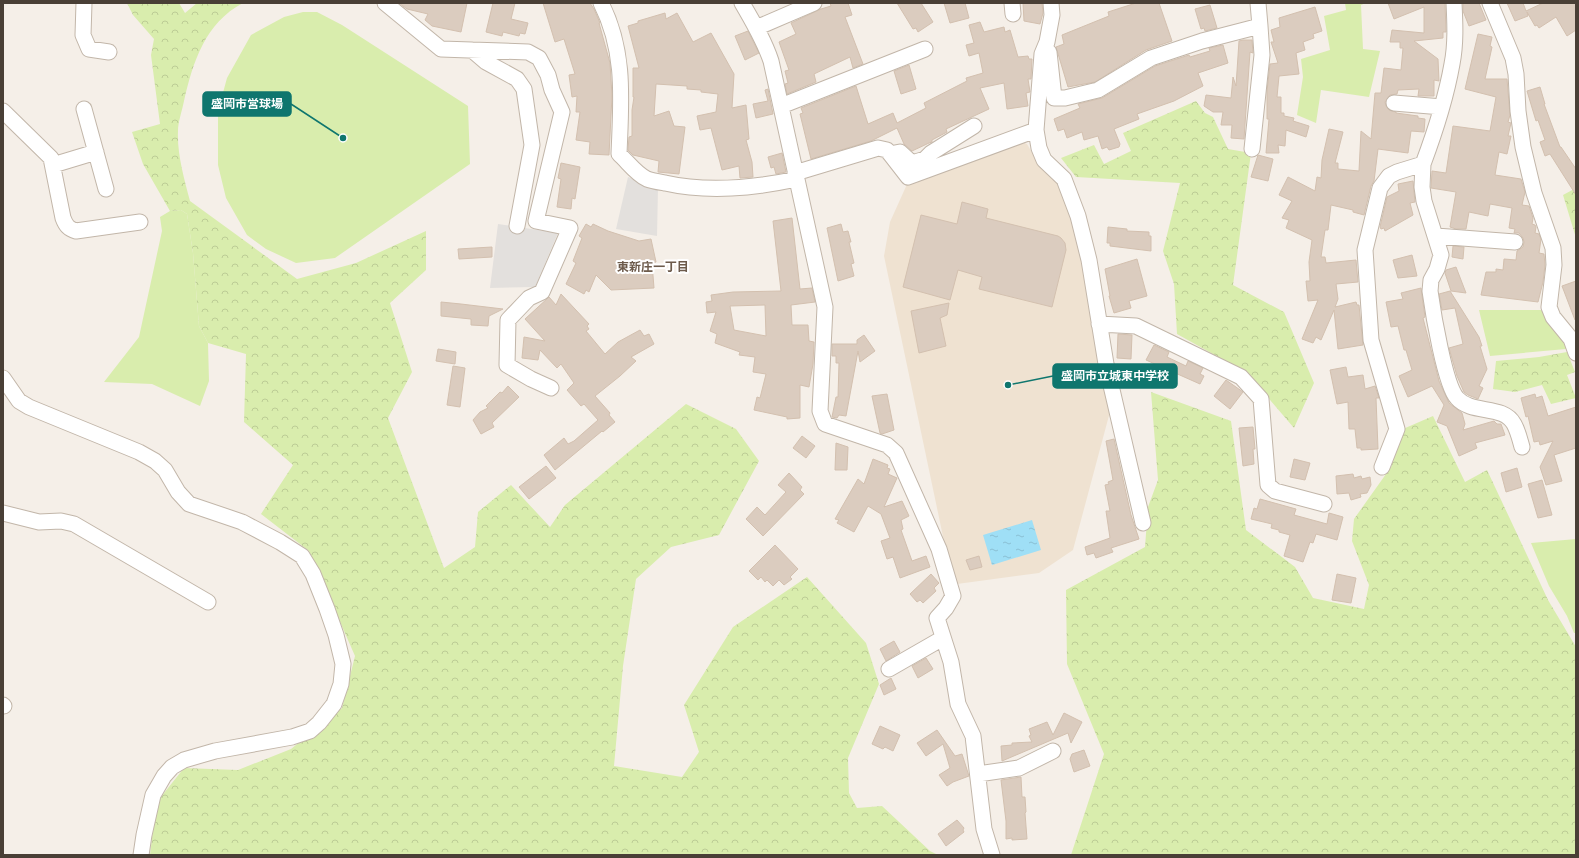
<svg xmlns="http://www.w3.org/2000/svg" width="1579" height="858" font-family="'Roboto Condensed','Noto Sans JP',sans-serif">
<style>
.education{fill:#efe2d1}
.green{fill:#d9edad}
.forest{fill:url(#forest-crowns)}
.parking{fill:#e3e0dd}
.water{fill:url(#water-ripples)}
.building{fill:#dbccbf;stroke:#d3c0af;fill-rule:evenodd}
.lines{fill:none;stroke-linecap:round;stroke-linejoin:round}
.street-casing{stroke:#c2b6a9;stroke-width:17}
.street{stroke:#fff;stroke-width:15}
.labels{text-anchor:middle;stroke-width:4;stroke-linejoin:round;paint-order:stroke}
.neighbourhood-label{font-size:12px;font-weight:bold;fill:#6d5b4c;stroke:#fff}
.leader{fill:none;stroke:#0f766e;stroke-width:1.5}
.callout-dot{fill:#0f766e;stroke:#fff;stroke-width:1.5}
.callout{fill:#0f766e;stroke:#0f766e;stroke-width:1.5}
.callout-label{font-size:12px;text-anchor:middle;font-weight:bold;fill:#fff}
</style>
<defs>
<pattern id="forest-crowns" width="20" height="18" patternUnits="userSpaceOnUse"><rect width="20" height="18" fill="#d9edad"/><path d="M2 6a3 3 0 1 1 6 0M12 15a3 3 0 1 1 6 0" fill="none" stroke="#bccc95"/></pattern>
<pattern id="water-ripples" width="26" height="14" patternUnits="userSpaceOnUse"><rect width="26" height="14" fill="#9fdff6"/><path d="M2 4q2-2 4 0t4 0M15 11q2-2 4 0t4 0" fill="none" stroke="#8ac0d4"/></pattern>
</defs>
<rect width="100%" height="100%" fill="#f5efe8"/>
<path class="education" d="M1020,141L1027,144L1038,163L1057,179L1069,209L1084,261L1098,361L1111,408L1073,550L1039,573L957,584L945,546L884,256L890,222L908,182Z"/>
<path class="green" d="M1345,3H1366L1361,5L1363,49L1380,51L1369,97L1321,90L1316,123L1297,115L1303,77L1301,59L1330,50L1324,16L1346,10Z
M303,12H317L342,25L468,106L470,164L335,258L296,263L266,249L247,235L226,198L218,165V113L221,100L227,78L251,35L284,17Z
M181,210L187,214L193,253L199,326L208,343L209,381L200,406L152,384L104,382L139,337L162,231L160,217L170,211Z
M1479,310H1541L1564,341L1566,349L1490,356Z
M1576,539V633H1574L1567,616L1549,586L1531,543Z"/>
<path class="forest" d="M127,3H179L185,13L197,3H243C205,23 193,62 184,101C182,111 178,122 178,131C177,154 184,178 190,201L297,279L356,263L426,231V270L390,303L412,372L388,418L444,568L475,547L478,512L511,485L550,527L565,505L686,404L736,429L759,461L719,535L671,547L636,579L623,666L614,766L682,777L699,752L684,705L733,627L807,577L866,643L879,684L848,758L849,793L857,808L882,806L930,851L938,855H150L156,803L184,768L238,770L291,749L342,708L355,656L309,551L261,514L293,465L244,422L246,354L208,343L199,326L193,253L187,214L181,210L170,211L143,164L132,132L160,124L151,55L154,39L133,15Z
M1196,101L1205,113L1213,117L1228,149L1251,153L1233,285L1284,312L1314,383L1294,428L1247,373L1177,334L1174,284L1163,251L1180,183L1076,177L1061,158L1094,145L1104,164L1131,151L1123,133Z
M1576,188V238L1563,195Z
M1567,352L1575,372L1567,375L1576,398L1551,404L1542,385L1515,392L1493,389L1496,361L1539,357Z
M1151,392L1231,421L1246,530L1295,567L1313,598L1364,609L1369,585L1352,541L1354,519L1391,467L1403,429L1433,416L1465,482L1487,470L1548,600L1576,647V855H1071L1104,754L1067,664L1066,590L1145,547L1148,507L1158,480Z"/>
<path class="parking" d="M628,177L658,188L657,236L616,229Z
M498,224L558,233L535,287L490,288Z"/>
<path class="water" d="M1032,520L1041,550L992,565L983,535Z"/>
<path class="building" d="M399,3H467L461,32L432,26L425,20L428,14L407,9Z
M493,3H515L511,19L528,23L525,34L520,33L519,36L503,32L502,36L486,32Z
M543,3H590L594,9L600,23H599L610,63L612,96L609,155L589,154L590,142L576,140L580,112H576L577,96L572,97L569,75L575,74L564,39L555,42Z
M830,3H848L852,15L845,17L863,64L853,68L850,57L814,74L816,82L787,94L785,84L788,83L785,71L789,70L779,42L796,34L791,23L821,9L831,6Z
M897,3H921L933,22L918,32L916,28L913,29Z
M944,3H965L969,18L950,23Z
M1023,3H1042L1043,13L1040,24L1024,21Z
M1136,3H1159L1172,41L1146,50L1095,82L1068,87L1056,47L1064,44L1062,35L1109,16L1108,12Z
M1388,3H1445L1446,32H1443V38L1414,41L1438,59L1439,81L1434,80V96H1418L1419,89L1398,90L1397,94L1390,95L1385,102L1386,106L1389,110L1396,112V113L1418,116V118L1425,119L1424,132L1411,131L1408,153L1378,149L1374,181L1371,186L1364,215L1353,212V210L1331,205L1328,230H1325L1321,257H1325L1326,263L1356,260L1358,282L1336,284L1338,299L1335,307L1356,302L1357,305H1359L1363,345L1338,349L1334,310L1321,340L1316,337L1313,343L1302,339L1318,300L1308,301L1306,281H1310L1309,262L1312,240L1286,228L1289,220L1282,218L1292,201L1279,195L1288,177L1315,191L1317,177L1321,178L1322,160L1329,129L1343,132L1335,163H1338V169L1359,171L1361,131L1371,139L1375,93H1381L1384,68L1401,70L1403,48H1400V42H1390L1392,30L1424,33V7L1394,19Z
M1463,3H1479L1486,20L1469,26L1463,11Z
M1507,3H1523L1526,11L1543,3H1576V30L1567,36L1556,17L1539,28L1537,25L1535,26L1527,12L1528,16L1515,21Z
M1210,5L1217,28L1205,31L1204,28L1201,29L1195,9Z
M1315,7L1322,31L1313,34L1314,38L1303,42L1305,50L1296,53L1299,74L1279,76L1277,97H1281V113H1284V116L1294,118L1293,121L1309,126L1306,137L1286,130L1285,146L1278,145L1279,153H1266L1269,119H1267V91L1270,64L1278,63L1271,42H1274L1271,30L1280,27L1279,18Z
M665,13L666,19L677,13L693,42L711,33L734,74L732,108L746,105L749,139L746,140L752,162L753,177L740,178L739,166L722,170L711,128L700,130L697,116L716,112L718,94L701,92V90L687,89V86L656,84L654,116L669,111L674,126L685,127L679,174L658,172L659,161L633,155L628,150L629,137L632,136V110L634,97H633V68H639L628,26L638,23V21Z
M980,22L984,32L1004,27L1005,32L1010,30L1018,57L1028,56L1029,59H1032L1031,79H1028L1030,92L1026,93L1028,106L1007,109L1004,83L980,88L989,109L946,129L947,132L932,140V142L929,143L912,151L904,144L897,128L871,141L811,159L800,114L803,113L801,108L856,86L868,124L893,113L897,123L926,108L924,103L967,81L966,78L983,73L979,53L969,56L966,45L974,43L969,25Z
M748,31L759,53L745,60L735,36Z
M1478,34L1492,37L1490,46L1492,47L1485,79H1507L1510,115L1508,122L1511,123L1508,136H1511L1507,154L1499,152L1495,175L1521,179L1525,192L1522,205L1529,206L1533,218L1532,224L1535,225L1536,227L1535,233L1539,234L1541,239L1539,253L1544,254L1545,265L1543,282L1538,302L1481,295L1486,272H1496V269L1503,270L1504,259L1516,260L1517,251L1523,247L1524,242L1523,238L1519,233H1514L1515,229L1509,228L1512,208L1490,204L1488,216L1469,212L1466,229H1456L1450,227L1456,192L1431,188L1432,171L1446,173L1453,126L1490,131L1496,97L1465,89Z
M1243,40H1252L1253,53L1250,52L1244,139L1231,138L1232,125H1221L1223,112H1213L1204,106L1206,95L1231,98L1233,77L1236,86L1239,41Z
M1223,45L1228,63L1198,73L1203,86L1174,101L1137,114L1139,119L1114,129L1120,144L1119,147L1109,150L1107,147L1102,149L1098,136L1084,140L1082,132L1067,138L1064,129L1058,131L1054,119L1080,108L1078,104L1102,98L1155,66L1189,55L1190,57L1210,51L1209,48Z
M909,65L916,89L901,94L894,71Z
M1540,87L1545,104H1544L1560,147H1561L1576,169V195L1550,154L1545,156L1540,142L1545,140L1538,120L1536,121L1527,91Z
M768,89L773,114L756,118L753,104L768,101L765,90Z
M782,153L786,172L776,174L774,167L771,168L768,157Z
M1258,155L1273,159L1268,181L1251,177Z
M561,163L580,167L575,199L572,198L571,209L557,207L561,179L558,178Z
M1413,181L1415,202L1410,203L1413,215L1385,231L1384,228L1381,229L1380,227L1387,197L1399,191L1398,184Z
M962,202L988,209L986,218L1058,236L1061,238L1065,243L1066,250L1052,307L979,289L982,277L958,270L950,300L903,287L921,215L957,224Z
M792,218L800,289L812,288L815,302L791,305L792,325H808L809,341L814,342L813,364L809,387L800,385V418L787,419V417L754,410L757,397L760,398L766,374L753,372L755,357L739,355L740,352L715,343L717,334L710,331L716,312L707,313L706,302L712,301L711,295L733,292L781,291L773,221ZM765,305L766,336L734,330L730,306Z
M586,224L591,227L593,224L608,231L639,241L651,239L656,262L652,263L654,288L611,290L596,275L589,292L586,290L584,294L566,284L576,263L573,261L582,238L579,236Z
M841,224L843,232L848,231L851,242H849L854,263L851,264L854,276L838,281L827,228Z
M1108,227L1127,229V231L1149,232V236H1151V251L1110,246V243H1107Z
M1453,246L1464,247L1463,259L1452,257Z
M492,247V257L459,259L458,249Z
M1412,255L1417,276L1398,278L1393,260Z
M1137,259L1147,296L1129,301L1131,308L1114,313L1109,296H1110L1105,269Z
M1456,267L1466,293L1451,291L1445,273L1446,270Z
M1576,281V320H1575L1562,286Z
M1421,288L1425,317L1423,318L1439,381L1449,403L1462,413L1465,424L1463,430L1494,421L1497,424H1501L1505,435L1475,443L1477,448L1459,456L1447,426L1437,422L1444,405L1432,386L1408,397L1399,376L1412,370L1406,350H1404L1398,326L1391,327L1386,302L1403,299L1401,293Z
M1450,291L1479,337L1482,346H1480L1487,369L1479,386L1483,388L1478,399L1468,395L1464,392L1457,376L1449,348L1463,344L1455,308L1442,310L1439,294Z
M561,294L589,324L587,326L589,329L586,331L605,354L618,342L640,330L644,336L649,334L654,344L631,357L636,361L620,376L595,396L610,413L609,415L615,422L603,432L602,431L555,470L544,455L564,438L568,444L574,441L598,420L584,404L581,406L567,390L574,383L561,364L557,368L540,350L538,360L522,358L524,337L545,341L525,319L549,297L556,305Z
M441,302L461,304L503,309L489,316L488,326L471,325V319L441,316Z
M949,303L947,315L940,318L946,346L919,353L911,311Z
M1118,334L1132,335L1131,359L1117,358Z
M864,335L875,351L860,362L858,351L846,416L839,415L837,418L832,417L836,397H838L839,363H836V356H832V344H857V340Z
M1154,345L1169,352L1167,357L1186,366L1188,361L1203,368L1200,374L1204,376L1200,384L1146,360Z
M438,349L456,352L455,364L436,361Z
M453,366L465,368L460,407L447,405Z
M1346,367L1348,377L1363,375L1365,389L1375,386L1379,398H1376L1378,449L1361,450V448H1357L1355,429H1349L1348,402L1337,404L1330,370Z
M1226,380L1243,392L1230,409L1214,396Z
M508,386L519,397L492,423L494,427L481,434L473,420L480,412L488,408L486,406L500,392L502,393Z
M887,394L894,430L882,434L880,433L872,396Z
M1535,394L1536,398L1542,396L1548,416L1576,407V448L1554,455L1562,481L1546,485L1540,467L1553,441L1540,445L1539,441L1534,442L1528,416L1526,417L1521,398Z
M1253,427L1255,449H1253L1254,464L1243,466L1239,428Z
M802,436L815,446L806,458L793,448Z
M1114,439L1131,515L1139,539L1111,548L1113,552L1096,558L1094,553L1087,555L1085,547L1110,538L1106,511H1110L1105,485L1109,484L1108,482L1113,480L1106,441Z
M836,443L848,447L847,470H835Z
M873,459L888,465L887,468L890,469L888,474L897,478L884,507L902,501L909,516L901,520L903,529L901,530L912,561L926,556L930,567L900,578L893,557L887,559L881,541L890,538L881,514L868,506L854,532L837,523L839,520L835,519L858,479L864,484Z
M1294,459L1310,463L1305,480L1290,477Z
M546,466L556,478L529,499L519,487Z
M1517,468L1522,487L1506,492L1501,473Z
M789,473L802,487L800,490L804,494L763,536L746,519L757,507L765,515L786,492L778,485Z
M1353,474L1354,478L1361,476L1362,479L1370,477L1371,485L1367,493L1360,494L1361,497L1351,500L1349,493L1337,494L1336,476Z
M1542,480L1552,515L1538,518L1528,484Z
M1260,499L1296,509L1294,515L1327,524L1329,513L1343,517L1337,540L1316,534L1313,543L1310,542L1303,562L1284,556L1290,535L1279,532V530L1271,528L1272,524L1251,519L1254,508L1257,509Z
M775,545L798,569L790,577L792,579L784,585L779,580L773,586L767,580L765,582L761,577L758,580L749,571Z
M979,556L982,567L970,570L966,560Z
M931,574L939,583L934,588L936,591L923,603L920,600L917,602L910,594Z
M1337,574L1356,578L1351,603L1332,600Z
M894,641L900,652L886,661L880,649Z
M926,658L933,669L918,678L912,666Z
M891,678L896,689L884,695L880,685Z
M1064,713L1082,722L1071,743L1068,733L1002,761L1001,746L1012,745V743L1032,742L1029,736L1031,735L1029,729L1047,722L1053,735Z
M880,726L900,735L893,751L885,747L883,749L872,744Z
M937,730L955,756L962,754L969,776L953,782L947,786L939,775L950,768L943,744L926,756L917,743Z
M1084,750L1090,766L1074,772L1070,759L1072,754Z
M1021,777L1022,797H1025L1026,812L1025,813L1027,839L1012,840V838L1006,839V821L1001,780Z
M957,820L964,828L963,830L964,832L946,846L938,834Z"/>
<g class="lines">
<g class="street-casing">
<path id="street" d="M84,3L83,35L89,49L109,52
M385,3L441,49L528,52L539,58L548,75L552,90L562,112L536,221L570,228L542,292L529,298L508,320L507,365L531,379L551,388
M601,3C626,52 621,101 619,154C628,162 636,174 647,179C652,181 659,182 665,183C709,193 754,188 797,179
M742,3C753,22 764,40 771,61L825,307L820,411L825,424L887,445L896,453L939,549L953,596L946,608L937,618L951,662L958,704L973,736L984,829L992,855
M1012,3L1013,14
M1051,3L1052,15L1047,42L1042,54L1036,130L1039,148L1044,160L1064,179L1078,216L1089,260L1106,364L1143,523
M1490,3L1513,58L1516,74L1518,111L1523,147L1534,193L1553,248L1554,265L1549,307L1553,317L1571,339L1576,353
M756,28L814,3
M472,50L486,62L517,79L524,89L532,145L517,226
M1049,52L1054,98H1065L1098,90L1151,58L1202,41L1260,26L1258,3
M1394,103L1442,107
M781,106L925,49
M84,109L106,189
M3,111L51,158L63,218C66,226 69,229 76,231L140,222
M1252,149L1262,55L1260,26
M890,154L900,152L912,163L925,159L931,153L974,126
M1423,164L1422,187L1424,201L1441,255L1437,269L1431,280L1430,291C1433,313 1445,385 1457,398C1472,415 1503,404 1514,424C1518,431 1520,440 1522,447
M53,165L96,152
M795,173L878,148L887,150L908,177L1036,130
M1436,236L1515,242
M1099,324L1136,326L1241,377L1261,399L1268,485L1275,491L1324,504
M3,378L19,401L29,407L139,452L155,461L165,470L178,492L189,504L242,522L280,542L302,556L313,574L327,609L336,635L343,664L341,684L334,704L319,723L310,731L292,737L215,751L184,760L172,767L164,776L153,795L144,835L141,855
M1382,467L1397,429L1371,340L1365,250L1380,188L1389,176L1397,172L1423,164C1435,132 1446,98 1452,64C1456,44 1455,23 1454,3
M3,513L39,522L61,521L74,524L208,602
M889,669L943,638
M3,705L4,706
M978,774L1019,768L1053,751"/>
</g>
<use href="#street" class="street"/>
</g>
<g class="labels">
<g class="neighbourhood-label">
<text x="653" y="271">東新庄一丁目</text>
</g>
</g>
<path class="leader" d="M343 138L291 104M1008 385L1053 376"/>
<g class="callout-dot">
<circle cx="343" cy="138" r="4"/>
<circle cx="1008" cy="385" r="4"/>
</g>
<g class="callout">
<rect x="203" y="92" width="88" height="24" rx="4"/>
<rect x="1053" y="364" width="124" height="24" rx="4"/>
</g>
<g class="callout-label">
<text x="247" y="108">盛岡市営球場</text>
<text x="1115" y="380">盛岡市立城東中学校</text>
</g>
<rect width="1579" height="858" fill="none" stroke="#493f36" stroke-width="8"/>
</svg>
